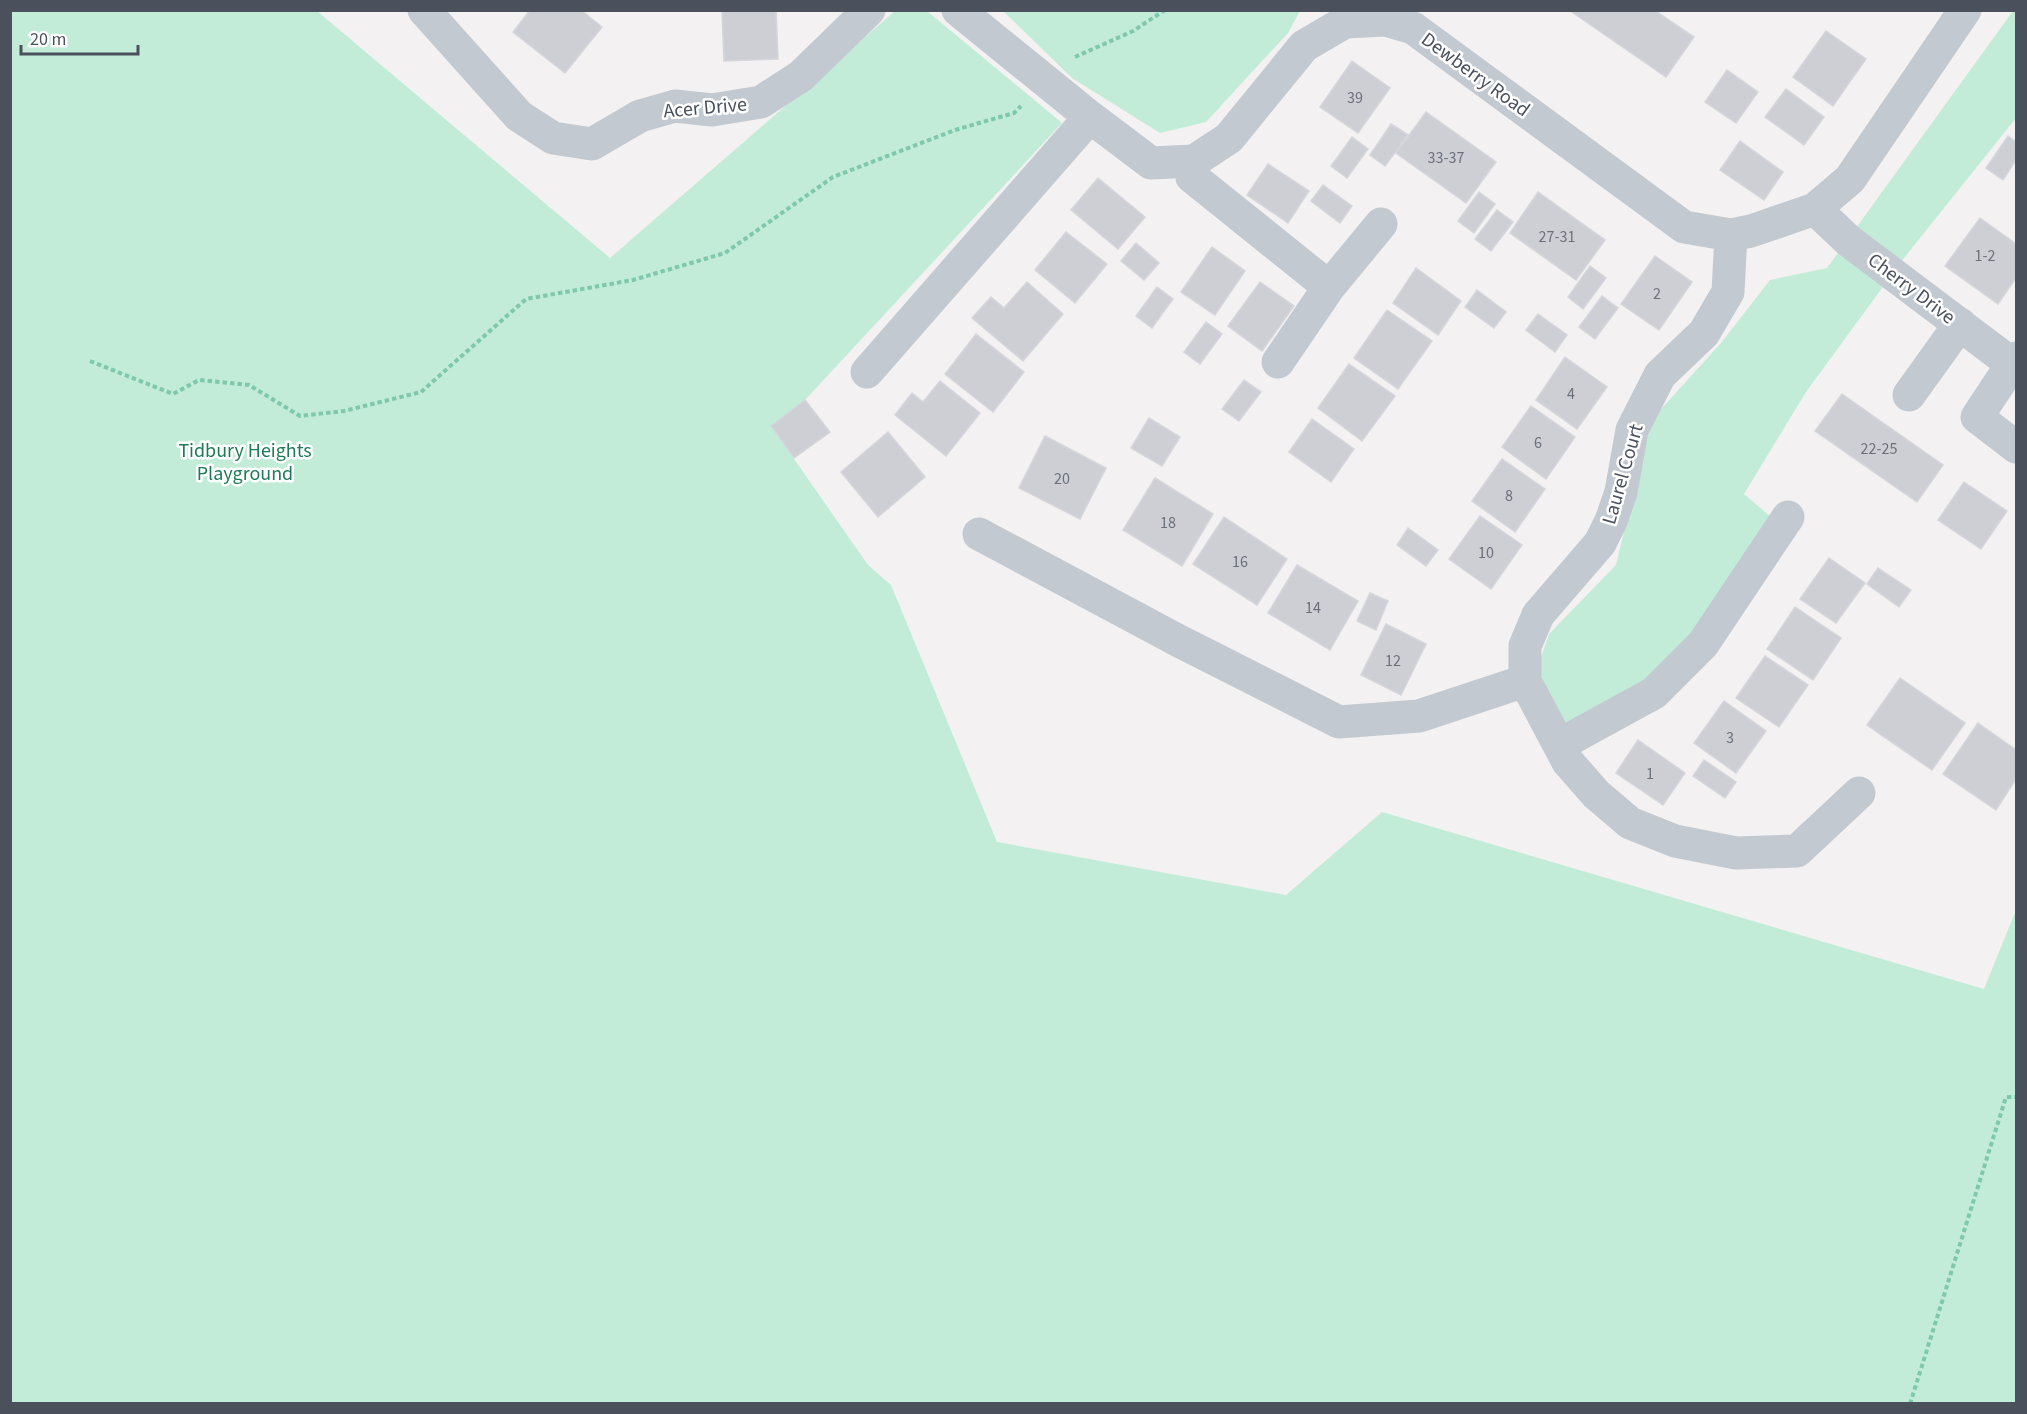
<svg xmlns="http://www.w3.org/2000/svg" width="2027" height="1414" font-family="'Source Sans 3',sans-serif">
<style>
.green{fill:#c3ecd8}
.building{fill:#cecfd5;stroke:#d5d6db;stroke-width:1.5}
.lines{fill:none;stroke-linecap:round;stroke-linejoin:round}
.path{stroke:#7ec8ad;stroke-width:4;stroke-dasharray:4.5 3;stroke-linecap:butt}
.minor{stroke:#c3c9d1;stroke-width:33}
.labels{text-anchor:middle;stroke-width:5;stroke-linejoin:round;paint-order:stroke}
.number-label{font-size:16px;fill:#6b707b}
.street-label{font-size:20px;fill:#4a515d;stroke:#fff}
.park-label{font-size:20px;fill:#1f7a58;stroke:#fff}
</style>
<rect width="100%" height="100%" fill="#f3f1f1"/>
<path class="green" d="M10,11H317L610,258L895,11H927L1062,123L805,400L771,426L868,565L891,585L997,842L1286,895L1382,812L1984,989L2016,910V1403H11Z
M1003,11H1300L1288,33L1206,122L1160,133L1072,78Z
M2013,11H2016V118L1904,258L1806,392L1744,494L1771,517L1693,639L1645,684L1563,725L1536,672L1549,634L1616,565L1651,420L1721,343L1770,280L1827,268Z"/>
<path class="building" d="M530,10H581L602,27L565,73L513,32Z
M722,10H776L778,59L724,61Z
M1569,10H1654L1694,37L1666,77Z
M1826,31L1866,59L1833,106L1793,77Z
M1352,61L1390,88L1358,133L1320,107Z
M1727,70L1758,92L1736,123L1705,102Z
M1786,89L1824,117L1804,145L1765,117Z
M1426,112L1496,162L1466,203L1396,153Z
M1391,124L1408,135L1385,166L1370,155Z
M2008,136L2016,142V160L2003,180L1986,168Z
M1352,137L1368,149L1347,178L1331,166Z
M1740,141L1783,172L1764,200L1720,170Z
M1268,164L1309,191L1288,223L1247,195Z
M1098,178L1145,217L1118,249L1071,210Z
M1323,185L1352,206L1340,223L1311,201Z
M1479,192L1495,204L1474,233L1458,221Z
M1538,192L1605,240L1576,280L1510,233Z
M1497,210L1513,222L1491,251L1475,239Z
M1980,218L2016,244V278L1998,304L1945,266Z
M1066,232L1107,264L1075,303L1035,270Z
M1136,243L1159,263L1144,280L1121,261Z
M1212,247L1245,271L1215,315L1181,292Z
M1655,256L1692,282L1659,330L1621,304Z
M1590,266L1606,278L1583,309L1568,297Z
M1416,268L1461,301L1438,335L1393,303Z
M1027,282L1063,314L1023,361L972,318L991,297L1004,308Z
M1260,282L1294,306L1262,351L1228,326Z
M1157,287L1173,299L1152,328L1136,316Z
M1477,290L1506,312L1494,328L1465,307Z
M1602,296L1618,308L1595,339L1579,327Z
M1387,310L1432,341L1398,389L1354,358Z
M1538,314L1567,335L1555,352L1526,330Z
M1206,322L1222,334L1200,364L1184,352Z
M976,334L1024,372L993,412L945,374Z
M1565,357L1607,387L1577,429L1536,400Z
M1349,364L1395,396L1362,441L1318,408Z
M1244,380L1261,392L1239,421L1222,409Z
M940,381L980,413L946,456L895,415L912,393L923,402Z
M1842,394L1943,465L1917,502L1815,431Z
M805,400L830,432L794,458L771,426Z
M1531,406L1575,437L1546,479L1502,447Z
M1149,418L1180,437L1162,466L1131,448Z
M1312,419L1354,449L1331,482L1289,452Z
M888,432L925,477L878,517L841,472Z
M1045,436L1106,468L1080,519L1019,488Z
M1502,459L1545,489L1515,532L1472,501Z
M1155,478L1213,514L1182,566L1123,530Z
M1964,482L2007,511L1981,549L1938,520Z
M1480,516L1522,545L1491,589L1449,559Z
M1224,517L1287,559L1257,605L1193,564Z
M1408,528L1438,550L1426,566L1397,545Z
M1829,558L1865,583L1836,623L1800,599Z
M1297,565L1358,601L1330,650L1268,613Z
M1878,568L1911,590L1899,607L1867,584Z
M1370,593L1388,601L1376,630L1357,621Z
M1795,607L1841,638L1813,680L1767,649Z
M1386,624L1426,644L1401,695L1361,675Z
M1765,656L1808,685L1779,727L1736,698Z
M1900,678L1965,723L1932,770L1867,725Z
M1724,701L1766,731L1736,773L1694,743Z
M1978,723L2016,750V779L1996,810L1943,774Z
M1638,740L1685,773L1663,805L1616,773Z
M1704,760L1736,782L1725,798L1693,776Z"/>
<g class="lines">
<path class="path" d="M1075,57L1133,31L1165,10
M90,361L173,394L199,380L249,385L300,416L344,411L421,392L526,299L633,280L725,253L833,177L955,130L1014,113L1021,106
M1910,1404L2006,1097H2016"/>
<path class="minor" d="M424,10L519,116L553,138L592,144L640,116L675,106L712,110L761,102L801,76L869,10
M958,10L1090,117L1151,163L1194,161L1229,138L1304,46L1345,22L1385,20L1413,28L1684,227L1731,235L1751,231L1815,209L1850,179L1965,10
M1194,161L1192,177L1329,287
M1815,209L1849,241L2012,364
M1731,235L1728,292L1704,333L1660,375L1632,430L1621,492L1611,521L1600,543L1538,615L1525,646V681L1568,762L1596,794L1630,823L1675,841L1736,853L1797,851L1859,793
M2016,358L1977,417L2016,447
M1278,362L1329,287L1381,224
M867,372L1090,117
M1909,395L1960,324
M979,534L1179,641L1339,722L1419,716L1525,681
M1559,745L1654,693L1703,644L1788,517"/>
</g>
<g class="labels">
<g class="number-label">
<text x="1355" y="103">39</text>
<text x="1446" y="163">33-37</text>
<text x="1557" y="242">27-31</text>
<text x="1985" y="261">1-2</text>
<text x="1657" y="299">2</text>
<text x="1571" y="399">4</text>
<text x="1538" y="448">6</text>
<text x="1879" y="454">22-25</text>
<text x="1062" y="484">20</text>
<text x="1509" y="501">8</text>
<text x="1168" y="528">18</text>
<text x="1486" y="558">10</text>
<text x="1240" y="567">16</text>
<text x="1313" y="613">14</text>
<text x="1393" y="666">12</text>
<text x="1730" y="743">3</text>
<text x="1650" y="779">1</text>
</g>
<g class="street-label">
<text transform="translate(1476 74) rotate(36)" y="7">Dewberry Road</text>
<text transform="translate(705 107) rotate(-5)" y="7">Acer Drive</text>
<text transform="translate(1912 288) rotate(37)" y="7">Cherry Drive</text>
<text transform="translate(1622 474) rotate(-74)" y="7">Laurel Court</text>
</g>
<g class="park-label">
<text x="245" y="457">Tidbury Heights<tspan x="245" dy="23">Playground</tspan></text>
</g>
</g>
<rect width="2027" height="1414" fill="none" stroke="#4a515d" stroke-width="24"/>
<path d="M21 45v9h117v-9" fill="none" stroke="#4a515d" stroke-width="3"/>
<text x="30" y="45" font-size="18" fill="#4a515d" stroke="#ffffff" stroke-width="4.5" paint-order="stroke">20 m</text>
</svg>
